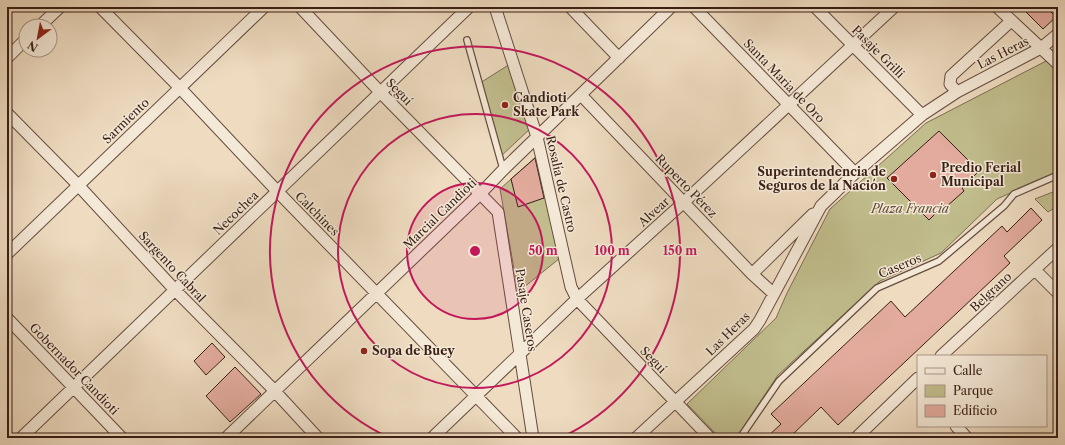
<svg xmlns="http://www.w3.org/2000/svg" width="1065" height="445" font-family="'Libre Caslon Text',serif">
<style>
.green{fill:#c1bd8d;stroke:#7c6e51}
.building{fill:#e2ab9d;stroke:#381e15}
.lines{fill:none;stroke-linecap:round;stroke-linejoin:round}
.lane-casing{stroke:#664d40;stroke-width:8}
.street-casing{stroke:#664d40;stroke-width:13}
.lane{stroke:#f4e8d6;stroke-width:5.5}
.street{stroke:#f4e8d6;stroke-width:11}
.ring{fill:none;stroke:#c2185b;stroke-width:2}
.poi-dot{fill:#8f2418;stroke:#f4e8d6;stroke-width:1.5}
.labels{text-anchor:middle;stroke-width:3;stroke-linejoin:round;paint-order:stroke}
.street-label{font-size:12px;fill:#381e15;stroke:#f4e8d6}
.poi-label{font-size:12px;font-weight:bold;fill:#381e15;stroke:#f4e8d6;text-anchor:start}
.park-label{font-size:12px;font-style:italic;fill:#614e39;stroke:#f4e8d6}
.centre{fill:#c2185b;stroke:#f4e8d6;stroke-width:2}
.ring-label{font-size:12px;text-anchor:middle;font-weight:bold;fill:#c2185b;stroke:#f4e8d6;stroke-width:3;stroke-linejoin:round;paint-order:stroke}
</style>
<rect width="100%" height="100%" fill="#eedbc0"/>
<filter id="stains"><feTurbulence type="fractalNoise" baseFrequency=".005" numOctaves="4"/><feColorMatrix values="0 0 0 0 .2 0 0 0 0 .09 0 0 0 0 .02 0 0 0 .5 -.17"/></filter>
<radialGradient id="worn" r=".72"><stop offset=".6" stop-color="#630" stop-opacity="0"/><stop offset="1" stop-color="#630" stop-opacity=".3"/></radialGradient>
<path class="green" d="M1048,60L1058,70V173L1048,176L997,199L941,253L880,281L778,375L736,438H720L687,404L776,318L787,293L830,209L926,123Z
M510,64L531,128L500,157L480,83Z
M538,155L560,258L518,292L500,189Z
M1058,190V206L1048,212L1035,199Z"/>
<path class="building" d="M1021,7H1046L1056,17L1043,29Z
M939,131L979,171L962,188L964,191L946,207L944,205L929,220L887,178Z
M535,158L544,198L518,207L511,179Z
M1031,208L1042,220L1004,256L1010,263L838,425L821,407L789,438H766L781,424L771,414L891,301L905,317L1002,226L1007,232Z
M212,343L225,357L206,375L194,361Z
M235,367L261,394L230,422L206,396Z"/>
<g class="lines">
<g class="lane-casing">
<path id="lane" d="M467,40L503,169
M740,438L779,381L877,288L939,261L1004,206L1014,194L1058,175"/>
</g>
<g class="street-casing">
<path id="street" d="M100,7L179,87L277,191L517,438
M300,7L381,93L498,212L533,438
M495,7L537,137L571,287L577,299L710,438
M570,7L619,58
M694,7L855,173
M815,7L922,115
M997,7L1058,64
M40,26L60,7
M7,58L26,39
M957,92L950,84L951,76L1011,21
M581,95L752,274L774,294
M7,113L78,185L175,290L270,386L318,438
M7,254L264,7
M1035,270L1058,293
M752,274L813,214
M7,318L122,438
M941,356L1058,248
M956,426L967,438
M21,438L469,7
M226,438L481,193L503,170L671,7
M432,438L577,299L684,202L894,7
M636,438L754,329L760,320L821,206L855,173L922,115L957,92L1041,48L1058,34
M856,438L918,378"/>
</g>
<use href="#lane" class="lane"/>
<use href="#street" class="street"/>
</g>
<circle cx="475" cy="251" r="68" fill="#c2185b" fill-opacity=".12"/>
<g class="ring">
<circle cx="475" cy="251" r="68"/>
<circle cx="475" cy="251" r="137"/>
<path d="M390 438A205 205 0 1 1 560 438"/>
</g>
<g class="poi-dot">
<circle cx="505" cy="105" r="4"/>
<circle cx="933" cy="175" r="4"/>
<circle cx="894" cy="179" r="4"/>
<circle cx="364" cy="351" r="4"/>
</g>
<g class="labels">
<g class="street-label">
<text transform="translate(878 52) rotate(45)" y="4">Pasaje Grilli</text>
<text transform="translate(1003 53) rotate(-27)" y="4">Las Heras</text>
<text transform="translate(784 81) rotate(46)" y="4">Santa Maria de Oro</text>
<text transform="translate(399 92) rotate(46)" y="4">Seguí</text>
<text transform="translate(126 121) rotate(-44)" y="4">Sarmiento</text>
<text transform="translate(561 184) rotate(77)" y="4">Rosalía de Castro</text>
<text transform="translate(686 186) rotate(46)" y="4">Ruperto Pérez</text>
<text transform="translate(654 212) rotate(-42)" y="4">Alvear</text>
<text transform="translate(236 213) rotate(-44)" y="4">Necochea</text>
<text transform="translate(317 214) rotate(45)" y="4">Calchines</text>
<text transform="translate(440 214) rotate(-44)" y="4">Marcial Candioti</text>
<text transform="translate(900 266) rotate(-23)" y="4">Caseros</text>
<text transform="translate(172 267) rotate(47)" y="4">Sargento Cabral</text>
<text transform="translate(991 292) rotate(-43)" y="4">Belgrano</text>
<text transform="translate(526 310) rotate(81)" y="4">Pasaje Caseros</text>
<text transform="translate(728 334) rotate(-45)" y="4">Las Heras</text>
<text transform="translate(653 360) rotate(46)" y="4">Seguí</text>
<text transform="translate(74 369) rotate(46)" y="4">Gobernador Candioti</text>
</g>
<g class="poi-label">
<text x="513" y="102">Candioti<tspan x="513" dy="14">Skate Park</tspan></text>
<text x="941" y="172">Predio Ferial<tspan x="941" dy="14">Municipal</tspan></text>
<text x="886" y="176" text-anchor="end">Superintendencia de<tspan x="886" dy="14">Seguros de la Nación</tspan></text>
<text x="372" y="355">Sopa de Buey</text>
</g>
<g class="park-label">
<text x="910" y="213">Plaza Francia</text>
</g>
</g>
<circle cx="475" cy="251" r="6" class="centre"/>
<g class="ring-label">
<text x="543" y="255">50 m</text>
<text x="612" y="255">100 m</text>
<text x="680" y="255">150 m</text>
</g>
<rect width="1065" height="445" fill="none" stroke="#eedbc0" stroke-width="24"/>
<rect x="8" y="8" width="1049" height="429" fill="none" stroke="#381e15" stroke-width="2"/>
<rect x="12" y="12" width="1041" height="421" fill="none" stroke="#381e15"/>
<rect x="917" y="355" width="130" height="72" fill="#f4e8d6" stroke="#a99789"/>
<rect x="925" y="368" width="20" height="6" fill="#f4e8d6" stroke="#a99789"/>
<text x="953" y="375" font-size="12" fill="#381e15">Calle</text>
<rect x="925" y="385" width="20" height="12" fill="#c1bd8d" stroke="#a99789"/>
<text x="953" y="395" font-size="12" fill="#381e15">Parque</text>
<rect x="925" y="405" width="20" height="12" fill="#e2ab9d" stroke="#a99789"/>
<text x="953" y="415" font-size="12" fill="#381e15">Edificio</text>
<g transform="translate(38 38) rotate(212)"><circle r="19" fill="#f4e8d6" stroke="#a99789"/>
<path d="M0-3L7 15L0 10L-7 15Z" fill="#8f2418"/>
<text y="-6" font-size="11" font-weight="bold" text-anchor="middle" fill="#381e15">N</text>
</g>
<rect width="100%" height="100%" filter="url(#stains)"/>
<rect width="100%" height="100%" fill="url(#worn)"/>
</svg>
